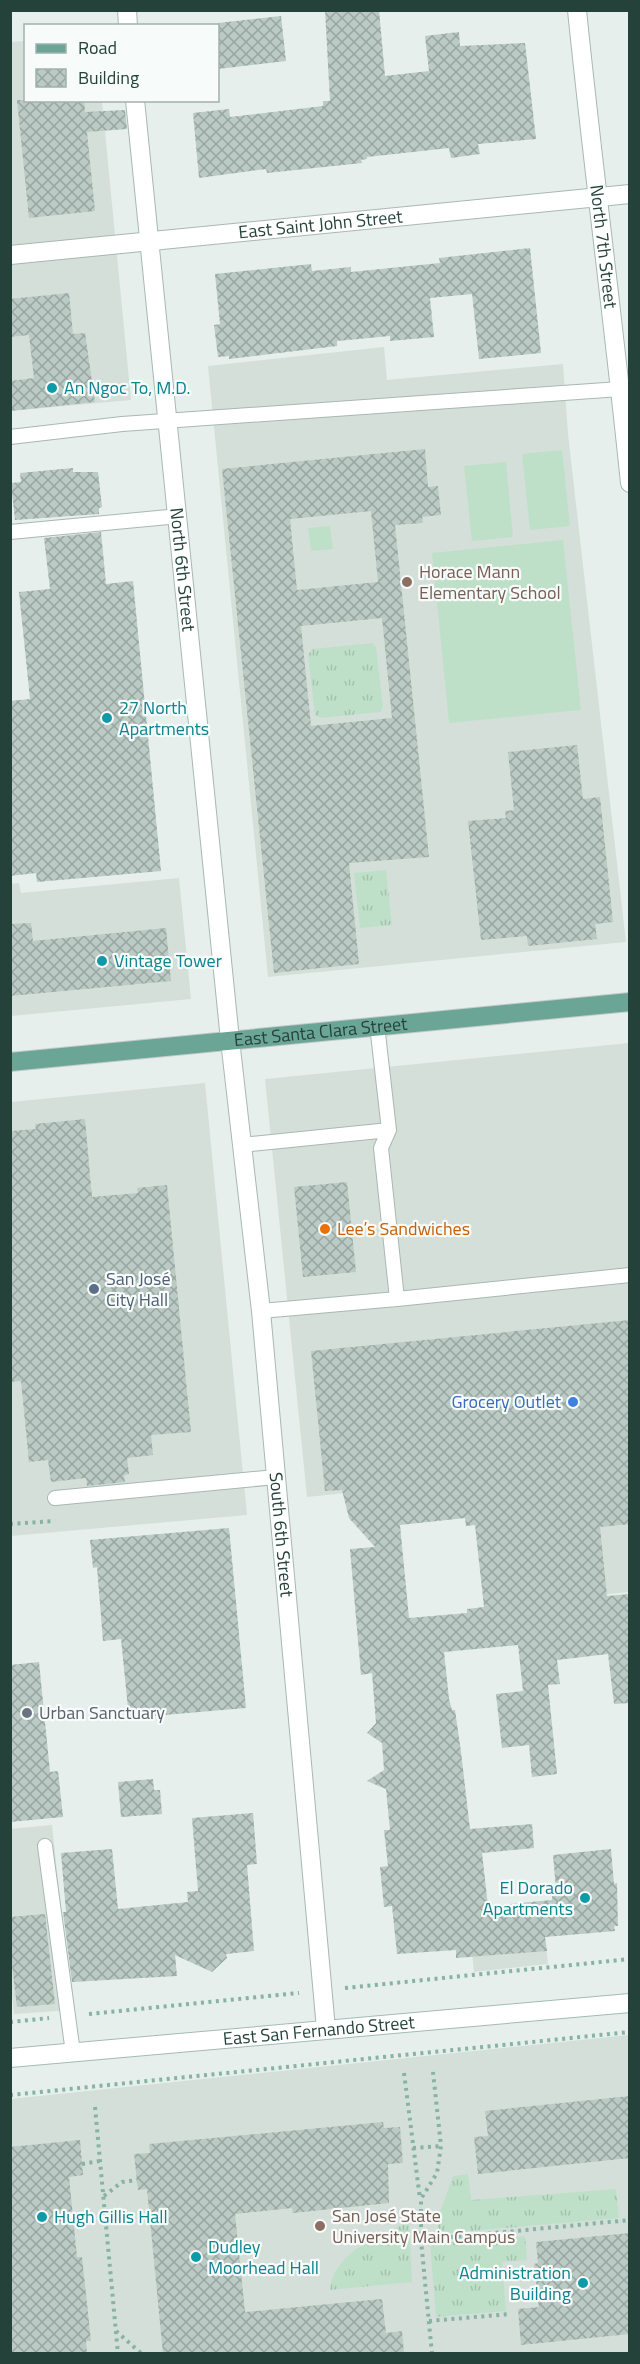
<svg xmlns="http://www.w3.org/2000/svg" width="640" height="2364" font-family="'Titillium Web',sans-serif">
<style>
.built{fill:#d4dfda}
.grass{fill:url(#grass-tufts)}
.pitch{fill:#bfe0c8}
.building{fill:url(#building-cross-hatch);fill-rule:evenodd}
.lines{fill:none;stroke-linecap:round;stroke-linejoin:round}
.service-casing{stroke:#a8b8b2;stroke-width:16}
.minor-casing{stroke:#a8b8b2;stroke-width:20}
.tertiary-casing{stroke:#a8b8b2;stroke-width:20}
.secondary-casing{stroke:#a4bbb3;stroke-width:20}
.primary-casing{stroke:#c2cac8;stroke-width:20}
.path{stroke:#86b3a5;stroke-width:4;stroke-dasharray:3 4.5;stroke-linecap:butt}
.service{stroke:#fff;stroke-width:14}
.minor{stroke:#fff;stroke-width:18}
.tertiary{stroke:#fff;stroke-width:18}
.secondary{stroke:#fff;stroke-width:18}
.primary{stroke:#6aa596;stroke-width:18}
.culture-dot{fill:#0f9aa8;stroke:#f7fbf9;stroke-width:2}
.education-dot{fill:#8d6e63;stroke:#f7fbf9;stroke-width:2}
.food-dot{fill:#e8710a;stroke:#f7fbf9;stroke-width:2}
.service-dot{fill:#5c6f8a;stroke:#f7fbf9;stroke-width:2}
.shop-dot{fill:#3f7fe0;stroke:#f7fbf9;stroke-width:2}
.worship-dot{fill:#6b7280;stroke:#f7fbf9;stroke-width:2}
.labels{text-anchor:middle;stroke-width:4.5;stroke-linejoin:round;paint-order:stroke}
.street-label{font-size:18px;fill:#24423a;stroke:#f7fbf9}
.culture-label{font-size:18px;fill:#0d838f;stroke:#f7fbf9;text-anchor:start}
.education-label{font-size:18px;fill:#785e54;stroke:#f7fbf9;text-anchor:start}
.food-label{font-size:18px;fill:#c56008;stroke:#f7fbf9;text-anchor:start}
.service-label{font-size:18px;fill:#4e5e75;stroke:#f7fbf9;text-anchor:start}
.shop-label{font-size:18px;fill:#366cbe;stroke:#f7fbf9;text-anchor:end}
.worship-label{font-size:18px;fill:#5b616d;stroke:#f7fbf9;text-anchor:start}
</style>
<defs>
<pattern id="grass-tufts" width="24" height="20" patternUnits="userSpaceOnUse" patternTransform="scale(1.5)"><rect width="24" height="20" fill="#bfe0c8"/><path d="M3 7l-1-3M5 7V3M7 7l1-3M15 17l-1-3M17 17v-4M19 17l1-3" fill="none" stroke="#a4c1ad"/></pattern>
<pattern id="building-cross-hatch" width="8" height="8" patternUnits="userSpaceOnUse" patternTransform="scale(1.5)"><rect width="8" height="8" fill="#bbcac4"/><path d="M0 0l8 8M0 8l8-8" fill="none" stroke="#98a6a0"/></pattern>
</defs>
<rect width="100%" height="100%" fill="#e6efeb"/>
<path class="built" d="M25,41L26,100L102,101L131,400L11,411L10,42Z
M384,347L387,380L563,364L568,434L626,942L268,977L208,366Z
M179,878L191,999L11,1016V884L19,883L21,893Z
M629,1043V1592L513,1603L499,1477L307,1497L265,1079Z
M205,1083L247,1515L11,1536V1102Z
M52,1825L72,2010L14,2014L10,1975V1829Z
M541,1901L548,1964L474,1972L469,1924L463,1909Z
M629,2035V2353H11L10,2099Z"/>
<path class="grass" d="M373,643L376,647L383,707L380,712L321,718L315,715L308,655L312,649Z
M386,870L392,925L360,928L354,873Z
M468,2174L471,2200L616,2189L619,2218L436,2234L439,2215L453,2176Z
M409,2222L412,2282L330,2290C334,2251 378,2237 409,2222Z
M525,2236L527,2260L502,2262L506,2311L436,2317L430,2244Z"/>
<path class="pitch" d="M562,450L570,526L530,530L522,454Z
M506,462L513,537L472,541L464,466Z
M330,526L333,549L311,551L308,528Z
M563,540L581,710L449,723L432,553Z"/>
<path class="building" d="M325,10H379L385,76L429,71L425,36L459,32L460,46L525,43L536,139L478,144L480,154L451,158L449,148L367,157V159L361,160L362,163L267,173L266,169L199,178L193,113L229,109L230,117L323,106V101H330Z
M281,16L286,61L218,69V23Z
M17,100H84L85,112L125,110L127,129L87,132L95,211L29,218Z
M530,248L541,353L479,359L472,294L430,298L434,337L390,341V336L337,341V346L229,359V356L218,357L214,325L220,324L215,274L311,264L312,271L351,267V272L440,263L439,258Z
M69,293L73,334L85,333L95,402L10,411V381L34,378L29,335L10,337V299Z
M425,449L428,487L438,486L441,515L422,517L423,523L395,525L429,857L349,863L359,964L274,973L222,469ZM371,511L378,582L297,590L290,519ZM382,618L392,718L311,726L301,626Z
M73,468V472H98L102,507L99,508V514L15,520L11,483L21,482L20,473Z
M101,532L106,584L133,581L161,871L37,882L36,873L10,876V701L30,699L19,592L50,589L44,538Z
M577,745L583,799L600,797L613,922L595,924L597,939L528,946L527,936L481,940L468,821L506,818L505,811L514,810L508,752Z
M31,923L33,941L166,928L171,981L10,996V924Z
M85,1119L92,1197L138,1193L137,1188L167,1185L191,1432L151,1435L153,1455L127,1458L129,1474L124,1475L125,1482L87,1486L86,1478L51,1482L48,1460L29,1462L21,1381L10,1382V1131L36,1129L35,1124Z
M347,1182L356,1272L303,1277L294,1187Z
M630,1320V1524L600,1527L607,1596L630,1594V1703L614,1704L608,1654L557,1660L560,1684L548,1685L557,1774L532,1777L529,1745L502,1748L496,1694L523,1691L518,1645L444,1652L449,1699L452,1710H455L461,1752L470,1829L532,1824L534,1848L482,1853L488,1906L552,1900V1890L556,1889L553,1855L611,1849L614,1884L617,1883L618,1926H614L615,1931L545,1937L547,1951L456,1958V1950L397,1954L392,1906L384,1907L380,1867L388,1866L384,1830H390L386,1789L367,1781L384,1770L382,1743L367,1733L376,1723L372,1673L361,1675L350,1549L375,1547L349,1518L342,1490L325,1491L311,1351ZM465,1518L466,1526L475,1525L484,1607L467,1609V1613L409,1618L400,1525Z
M229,1528L246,1708L129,1718L121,1639L103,1641L97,1567L93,1568L90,1540Z
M39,1662L50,1772L58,1771L63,1817L10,1822V1665Z
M153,1779L154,1790H160L162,1814L121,1817L118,1782Z
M253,1813L257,1864L247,1865L254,1951L226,1954L227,1958L212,1972L175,1955L177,1976L72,1982L63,1912H66L61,1853L112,1849L118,1909L188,1902L187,1892L198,1891L192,1818Z
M45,1914L55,2004L17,2007L10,1949V1917Z
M630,2096V2158L478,2174L474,2137L488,2136L485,2111Z
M383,2122L384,2128L400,2127L403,2163L388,2164L389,2203L293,2213L292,2208L235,2214L245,2312L382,2299L386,2333L402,2331L404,2354H163L147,2189L138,2190L134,2154L150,2153L149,2144Z
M80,2140L83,2175L69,2177L77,2257H82L91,2341H86L87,2354H10V2147Z
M630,2233V2334L521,2345L518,2309L539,2307L534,2264L538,2263L536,2242Z"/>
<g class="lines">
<g class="service-casing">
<path id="service" d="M10,437L122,424L620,389
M10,532L179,516
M377,1025L389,1130L381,1148L397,1299L630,1275
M241,1145L389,1130
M261,1311L397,1299
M55,1498L276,1477
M45,1846L73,2053"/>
</g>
<g class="minor-casing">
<g id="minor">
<path d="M127,10L128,26"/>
<path id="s1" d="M135,100L230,1040L261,1311L326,2029"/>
<path id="s2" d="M10,255L630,194"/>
</g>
</g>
<g class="tertiary-casing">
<g id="tertiary">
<path id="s3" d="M577,10C593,168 614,325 630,483"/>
</g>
</g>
<g class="secondary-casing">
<g id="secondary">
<path id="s4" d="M10,2058L630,2003"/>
</g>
</g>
<g class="primary-casing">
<g id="primary">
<path id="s5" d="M10,1062L630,1002"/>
</g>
</g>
<path class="path" d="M10,1524L55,1521
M345,1988L630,1959
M89,2014L299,1993
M10,2022L49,2018
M404,2073L420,2199
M10,2095L630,2032
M95,2107L118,2354
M413,2148L441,2146
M82,2164L100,2161
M104,2196L122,2182L137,2180
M421,2240L630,2220
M429,2321L510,2314
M116,2331L142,2354
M432,2354L421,2240V2199L437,2173L441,2146L433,2072"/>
<use href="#service" class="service"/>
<use href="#minor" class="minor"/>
<use href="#tertiary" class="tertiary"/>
<use href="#secondary" class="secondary"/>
<use href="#primary" class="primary"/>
</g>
<g class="culture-dot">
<circle cx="52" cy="388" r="6"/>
<circle cx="107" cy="718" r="6"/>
<circle cx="102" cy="961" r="6"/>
<circle cx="585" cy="1898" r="6"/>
<circle cx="42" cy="2217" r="6"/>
<circle cx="196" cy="2257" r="6"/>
<circle cx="583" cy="2283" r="6"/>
</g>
<g class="education-dot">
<circle cx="407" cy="582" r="6"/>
<circle cx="320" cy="2226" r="6"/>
</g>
<circle class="food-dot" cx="325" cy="1229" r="6"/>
<circle class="service-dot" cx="94" cy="1289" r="6"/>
<circle class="shop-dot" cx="573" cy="1402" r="6"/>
<circle class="worship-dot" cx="27" cy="1713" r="6"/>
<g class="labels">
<g class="street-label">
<text dy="6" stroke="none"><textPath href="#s2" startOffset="312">East Saint John Street</textPath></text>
<text dy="6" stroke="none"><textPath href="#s3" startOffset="238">North 7th Street</textPath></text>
<text dy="6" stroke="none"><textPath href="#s1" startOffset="472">North 6th Street</textPath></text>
<text dy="6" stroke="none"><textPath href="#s5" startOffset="312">East Santa Clara Street</textPath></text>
<text dy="6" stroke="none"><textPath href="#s1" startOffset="1442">South 6th Street</textPath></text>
<text dy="6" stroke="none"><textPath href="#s4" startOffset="310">East San Fernando Street</textPath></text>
</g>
<g class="culture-label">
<text x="64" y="394">An Ngoc To, M.D.</text>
<text x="119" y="714">27 North<tspan x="119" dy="21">Apartments</tspan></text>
<text x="114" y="967">Vintage Tower</text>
<text x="573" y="1894" text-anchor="end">El Dorado<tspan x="573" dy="21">Apartments</tspan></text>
<text x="54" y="2223">Hugh Gillis Hall</text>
<text x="208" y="2253">Dudley<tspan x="208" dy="21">Moorhead Hall</tspan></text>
<text x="571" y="2279" text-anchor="end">Administration<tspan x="571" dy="21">Building</tspan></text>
</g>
<g class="education-label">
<text x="419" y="578">Horace Mann<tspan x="419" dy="21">Elementary School</tspan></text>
<text x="332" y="2222">San José State<tspan x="332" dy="21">University Main Campus</tspan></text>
</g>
<g class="food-label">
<text x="337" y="1235">Lee’s Sandwiches</text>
</g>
<g class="service-label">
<text x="106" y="1285">San José<tspan x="106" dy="21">City Hall</tspan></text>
</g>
<g class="shop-label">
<text x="561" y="1408">Grocery Outlet</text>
</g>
<g class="worship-label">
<text x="39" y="1719">Urban Sanctuary</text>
</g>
</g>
<rect width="640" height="2364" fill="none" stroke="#24423a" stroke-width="24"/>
<rect x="24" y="24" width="195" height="78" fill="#f7fbf9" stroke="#a3b1ad" stroke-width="1.5"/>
<rect x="36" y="44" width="30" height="9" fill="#6aa596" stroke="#a3b1ad" stroke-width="1.5"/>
<text x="78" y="54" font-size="18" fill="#24423a">Road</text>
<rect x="36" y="69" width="30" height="18" fill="url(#building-cross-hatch)" stroke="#a3b1ad" stroke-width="1.5"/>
<text x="78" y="84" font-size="18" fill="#24423a">Building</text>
</svg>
